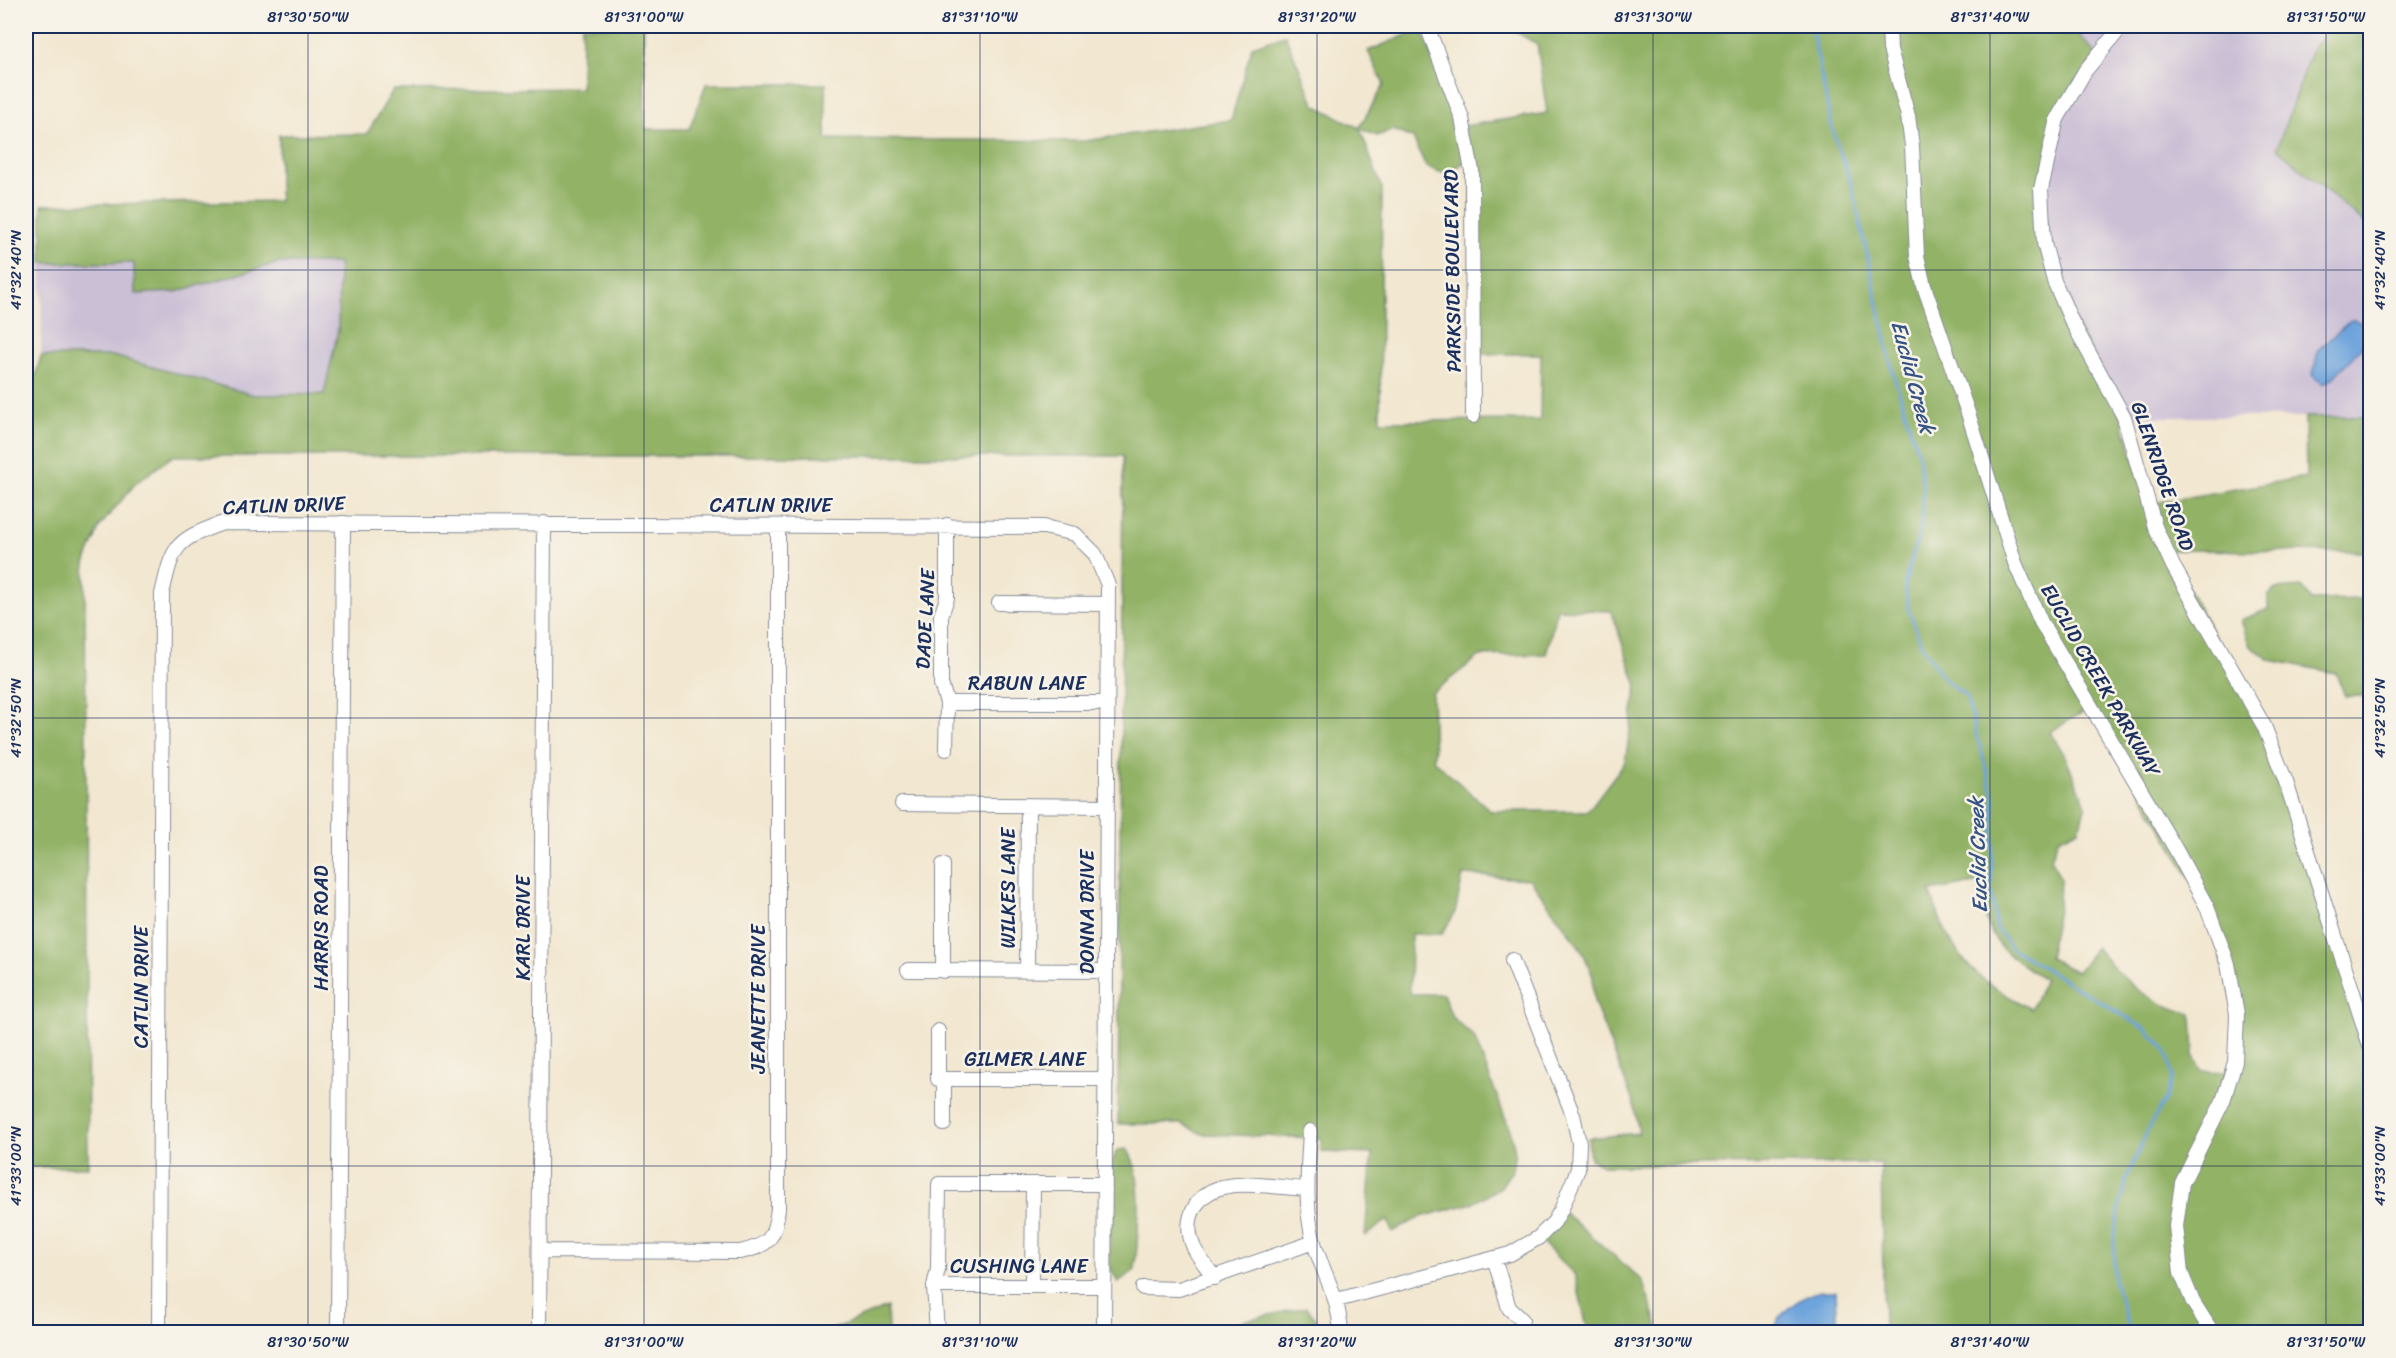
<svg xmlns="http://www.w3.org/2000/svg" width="2396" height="1358" font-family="Sriracha,sans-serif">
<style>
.industrial{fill:#cbbfd5}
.forest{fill:#92b266;stroke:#567062;stroke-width:1.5;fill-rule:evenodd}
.water{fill:#6ea4dc;stroke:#446a9d;stroke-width:1.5}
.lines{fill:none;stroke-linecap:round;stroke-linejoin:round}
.stream{stroke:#6ea4dc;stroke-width:3}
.minor-casing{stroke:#868b97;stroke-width:16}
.minor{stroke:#fff;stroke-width:14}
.ticks{fill:none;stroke:#1b2f5e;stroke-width:1.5;stroke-opacity:0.45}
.labels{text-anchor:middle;stroke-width:5;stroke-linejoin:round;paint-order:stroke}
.street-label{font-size:20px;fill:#1b2f5e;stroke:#f7f3e8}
.water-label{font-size:21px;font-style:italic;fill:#345284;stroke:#f7f3e8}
.neatline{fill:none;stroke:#1b2f5e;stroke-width:2}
.ticks-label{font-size:15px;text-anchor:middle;fill:#1b2f5e}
</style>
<rect width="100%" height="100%" fill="#f7f3e8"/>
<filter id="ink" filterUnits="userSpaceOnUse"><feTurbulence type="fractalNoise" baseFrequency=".0167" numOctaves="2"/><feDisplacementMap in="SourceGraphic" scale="12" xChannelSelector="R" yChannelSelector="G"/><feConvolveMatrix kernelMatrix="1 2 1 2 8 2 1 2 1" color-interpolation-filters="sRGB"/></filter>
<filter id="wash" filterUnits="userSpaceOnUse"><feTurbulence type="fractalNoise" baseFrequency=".008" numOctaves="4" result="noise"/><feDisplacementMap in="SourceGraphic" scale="24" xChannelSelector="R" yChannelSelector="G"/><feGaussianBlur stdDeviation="1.35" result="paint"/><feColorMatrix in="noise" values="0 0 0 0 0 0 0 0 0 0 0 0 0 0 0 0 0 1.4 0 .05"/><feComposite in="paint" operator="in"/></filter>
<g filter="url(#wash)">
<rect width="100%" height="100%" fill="#f2e7d0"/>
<path class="industrial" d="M2071,26H2334L2312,48L2277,148L2370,228V417H2124L2054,281L2041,189L2057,119L2097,55Z
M42,263H134L135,293L175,292L278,263H339L338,331L324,394L254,395L113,356H41Z"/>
<path class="forest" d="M582,26H644L645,129H689L706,84H826V139L1084,141L1231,120L1252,46L1285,35L1315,105L1359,128L1384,85L1368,51L1421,29C1441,73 1455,115 1464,162L1448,175L1426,167L1413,138L1393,130L1377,136L1360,129L1382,189L1380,421L1540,420L1541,354H1473L1472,171L1463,126L1547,113L1537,44L1505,26H2071L2097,55L2057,119L2041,189L2054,281L2116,400L2148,504L2306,477L2305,417H2370V552L2167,550L2264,726L2370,1046V1332H1884L1881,1163L1605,1166L1590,1159L1588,1138L1639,1133L1633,1102L1594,1002L1593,977L1583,952L1530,879L1463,875L1455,913L1442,934H1411L1410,994H1443L1452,1017L1474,1037L1510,1130L1515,1151L1512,1170L1501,1187L1473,1203L1421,1217L1392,1232L1388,1220L1365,1236L1372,1154L1321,1152V1138L1202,1134L1181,1124H1118L1123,456H173L136,483L100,526L85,564L88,1167H26V409L41,356H113L254,395L324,394L338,331L339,263H278L175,292L135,294L134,263H42V205L279,201V135L367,134L393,90L581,88ZM1557,609L1611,611L1637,686L1625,762L1588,811H1491L1434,761L1432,693L1480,656L1546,654ZM2091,707L2207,907L2237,1014L2232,1072L2201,1071L2194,1056L2192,1014C2147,1003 2124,982 2096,947L2077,972L2049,958L2059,903L2060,878L2051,859L2058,839L2079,829L2086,805L2064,754L2050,732ZM1981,882C1984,937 1997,951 2045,979L2031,1009C1971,977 1951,956 1930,891Z
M2334,26H2362L2370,34V228L2277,148L2312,48Z
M2302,587L2311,600L2370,599V696H2345L2336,673L2270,660L2249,644L2241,620L2268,609V596L2276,589Z
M1127,1149C1146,1175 1137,1238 1135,1270L1118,1282L1109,1266L1111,1164L1117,1150Z
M1561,1210L1642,1280L1660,1332H1588L1575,1275L1538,1238Z
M887,1307L888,1332H826Z
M1306,1307L1316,1319L1312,1332H1217L1242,1321Z"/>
<path class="water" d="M2351,320C2362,320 2368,328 2369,339L2332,379L2323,384L2313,376L2318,350Z
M1818,1291H1836L1838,1332H1773C1779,1311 1798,1299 1818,1291Z"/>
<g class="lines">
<path class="stream" d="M1811,26L1833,132L1852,186L1892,369L1919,457L1923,489L1921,527L1905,582L1908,608L1921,644L1944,679L1966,696L1994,797L1991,889L1996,927L2011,948L2144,1028L2166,1050L2172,1076L2166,1098L2149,1127L2125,1182L2114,1236V1280L2130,1332"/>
</g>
</g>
<g filter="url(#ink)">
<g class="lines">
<g class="minor-casing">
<path id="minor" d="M1427,26L1462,118L1472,171L1473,416
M1889,26L1890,49L1908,116L1912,146L1917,256L1924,286L1968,413L2015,563L2041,622L2175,848L2207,907L2228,964L2237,1014L2235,1062L2223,1101L2182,1183L2176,1226L2181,1273L2193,1302L2212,1332
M2122,26L2085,71L2057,119L2041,189L2044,243L2054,281L2071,320L2124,417L2155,527L2173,566L2264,726L2286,782L2370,1046
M999,603L1108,604
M947,703H1107
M946,749L947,703L941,684V616L947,598V525
M902,804L1107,806
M943,865V971
M908,970L1106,971
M1027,971L1028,805
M938,1031V1079H1106
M944,1079V1124
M1310,1131C1308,1169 1304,1207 1314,1243C1324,1276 1339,1297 1341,1332
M541,1251L740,1252C770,1245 774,1239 778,1209V526
M1494,1258L1509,1308L1522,1320
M1215,1278C1208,1269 1199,1258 1194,1248C1181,1218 1197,1191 1228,1186C1250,1182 1284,1188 1307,1189
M1032,1285L1033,1184
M934,1286H1104
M1143,1288L1179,1289L1314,1242
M1337,1300L1510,1254L1538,1238L1554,1222L1561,1210L1578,1169L1579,1143L1573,1115L1512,960
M159,1332L162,594C173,545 175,540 223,523L1044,527L1075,534L1095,554L1108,585L1104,1332
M338,1332L343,523
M539,1332L544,523
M937,1332L934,1286L938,1269L939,1184H1104"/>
</g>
<use href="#minor" class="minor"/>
</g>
</g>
<path class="ticks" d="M308,26V1332M644,26V1332M980,26V1332M1317,26V1332M1653,26V1332M1990,26V1332M2326,26V1332M26,270H2370M26,718H2370M26,1166H2370"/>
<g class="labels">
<g class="street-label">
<text transform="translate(1452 271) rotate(-91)" y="7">PARKSIDE BOULEVARD</text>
<text transform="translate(2163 476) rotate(71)" y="7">GLENRIDGE ROAD</text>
<text transform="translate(284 505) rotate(-2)" y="7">CATLIN DRIVE</text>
<text x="771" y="512">CATLIN DRIVE</text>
<text transform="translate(925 619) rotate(-87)" y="7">DADE LANE</text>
<text transform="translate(2101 680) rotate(60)" y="7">EUCLID CREEK PARKWAY</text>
<text x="1027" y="690">RABUN LANE</text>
<text transform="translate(1008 888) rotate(-90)" y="7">WILKES LANE</text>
<text transform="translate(1087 912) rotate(-90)" y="7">DONNA DRIVE</text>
<text transform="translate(321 928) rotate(-90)" y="7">HARRIS ROAD</text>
<text transform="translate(523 928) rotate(-90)" y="7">KARL DRIVE</text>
<text transform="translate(141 987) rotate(-90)" y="7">CATLIN DRIVE</text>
<text transform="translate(758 999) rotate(-90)" y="7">JEANETTE DRIVE</text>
<text x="1025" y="1066">GILMER LANE</text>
<text x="1019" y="1273">CUSHING LANE</text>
</g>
<g class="water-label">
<text transform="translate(1913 377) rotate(75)" y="7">Euclid Creek</text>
<text transform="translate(1978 855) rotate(-92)" y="7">Euclid Creek</text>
</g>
</g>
<rect width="2396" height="1358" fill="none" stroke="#f7f3e8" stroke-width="66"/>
<rect x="33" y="33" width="2330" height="1292" class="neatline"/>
<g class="ticks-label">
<text x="308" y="22">81°30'50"W</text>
<text x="644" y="22">81°31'00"W</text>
<text x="980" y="22">81°31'10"W</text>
<text x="1317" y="22">81°31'20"W</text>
<text x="1653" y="22">81°31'30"W</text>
<text x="1990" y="22">81°31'40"W</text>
<text x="2326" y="22">81°31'50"W</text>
<text transform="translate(2380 270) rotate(-90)" y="5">41°32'40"N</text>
<text transform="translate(16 270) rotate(-90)" y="5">41°32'40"N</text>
<text transform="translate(2380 718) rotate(-90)" y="5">41°32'50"N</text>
<text transform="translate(16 718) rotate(-90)" y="5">41°32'50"N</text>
<text transform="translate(2380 1166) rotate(-90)" y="5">41°33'00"N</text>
<text transform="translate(16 1166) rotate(-90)" y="5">41°33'00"N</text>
<text x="308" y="1347">81°30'50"W</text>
<text x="644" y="1347">81°31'00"W</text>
<text x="980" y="1347">81°31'10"W</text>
<text x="1317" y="1347">81°31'20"W</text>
<text x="1653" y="1347">81°31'30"W</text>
<text x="1990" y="1347">81°31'40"W</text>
<text x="2326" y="1347">81°31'50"W</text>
</g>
</svg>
